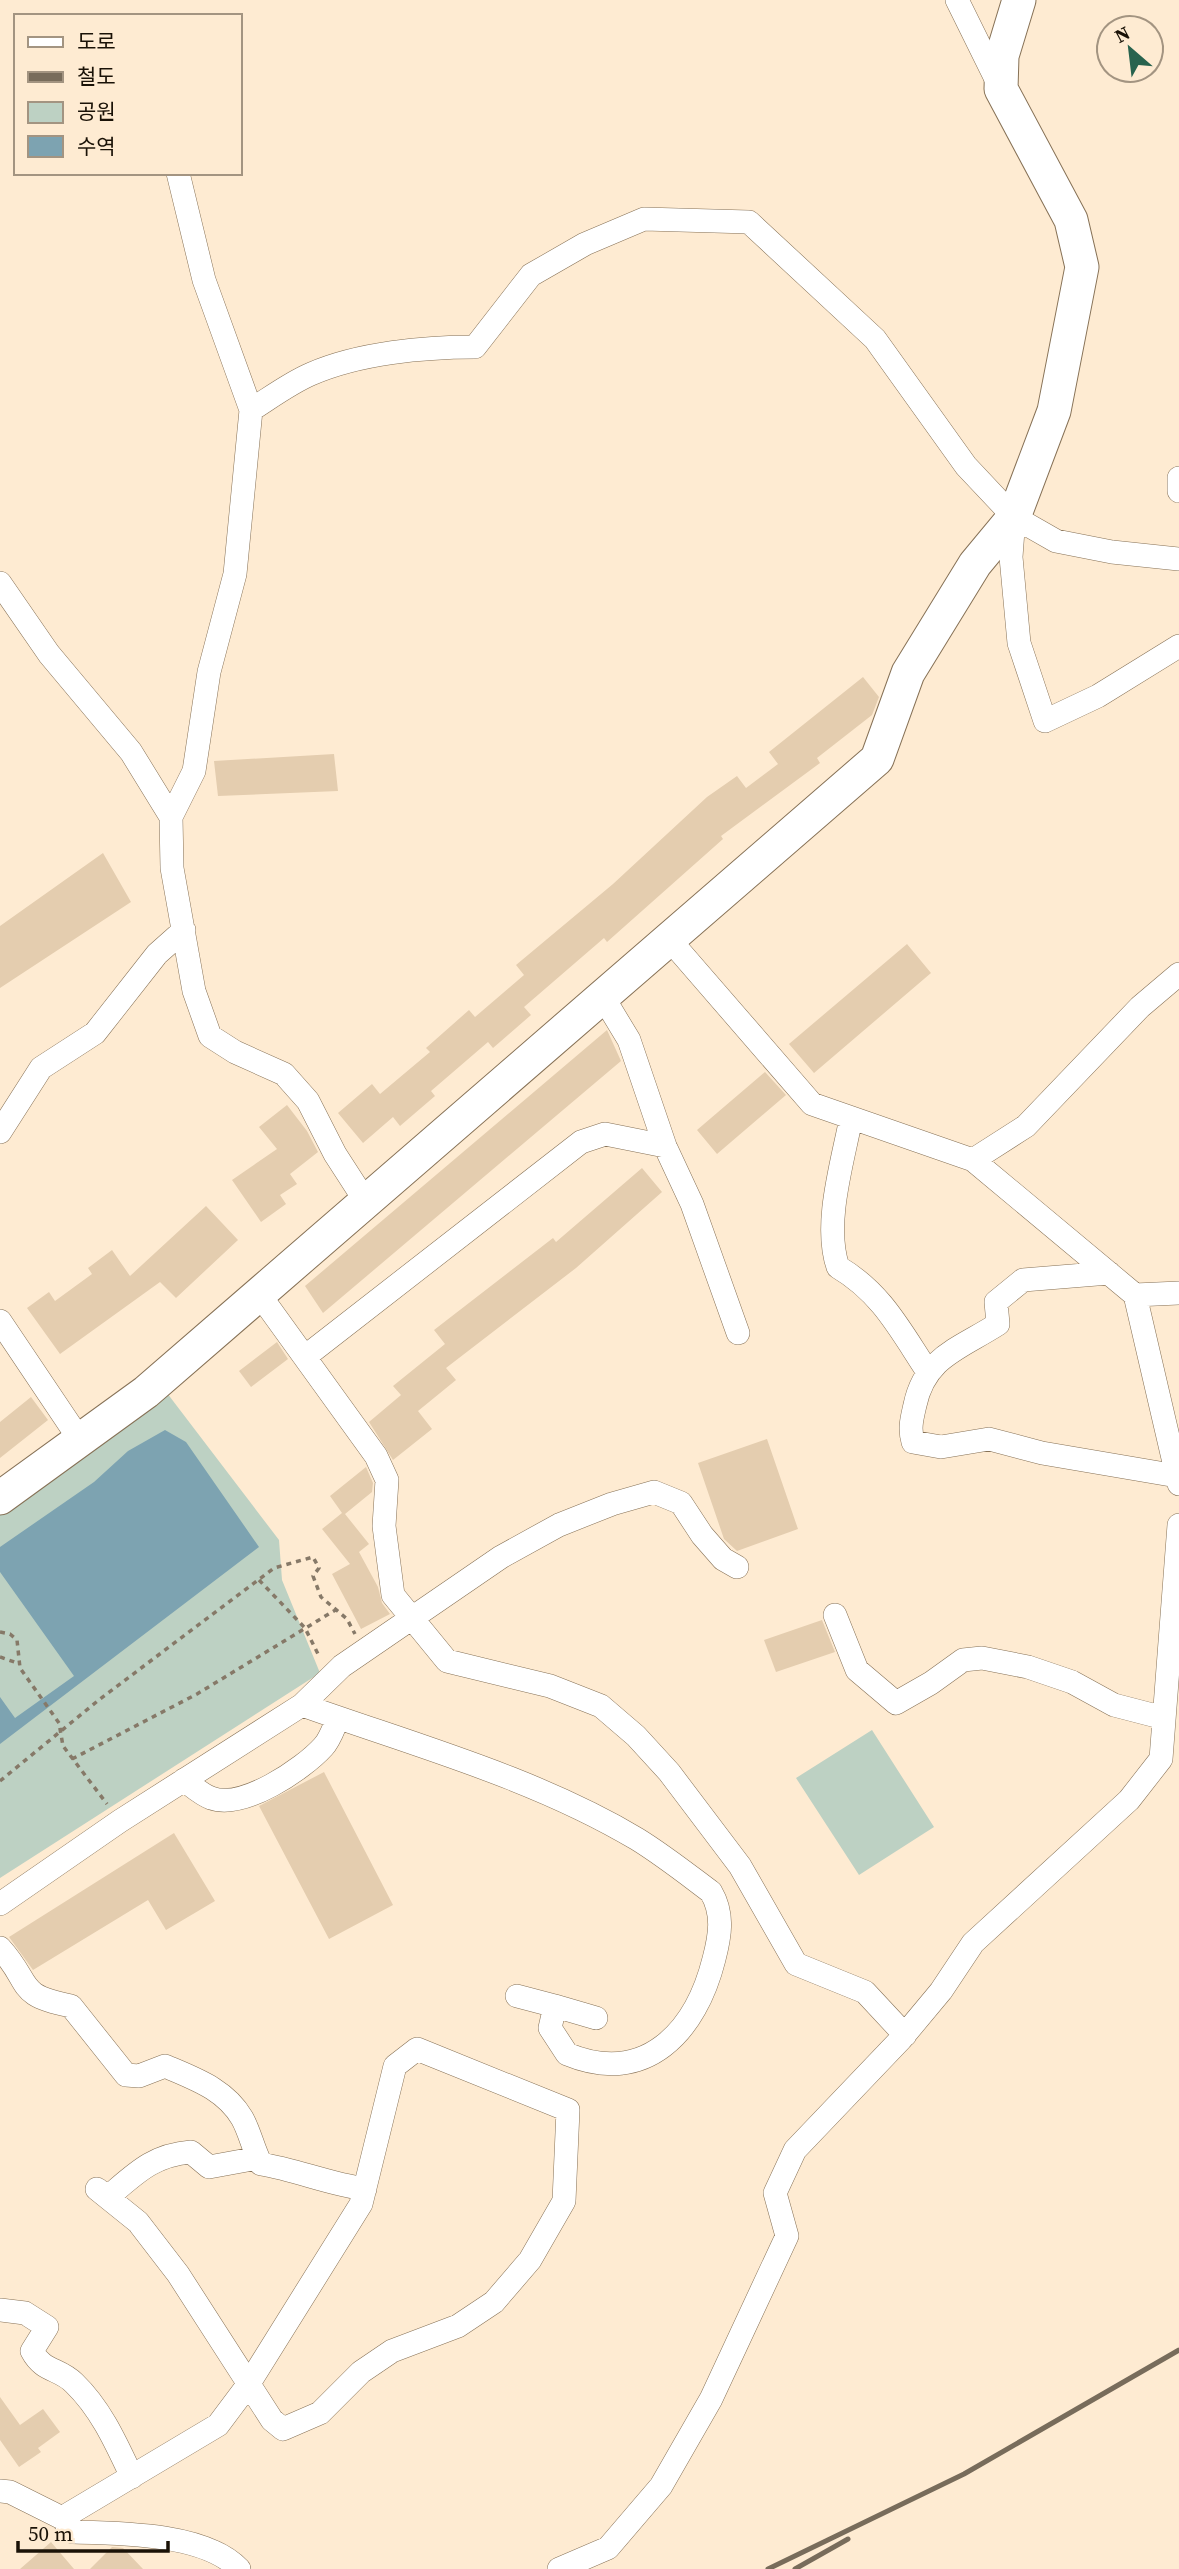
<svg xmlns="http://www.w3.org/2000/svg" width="1179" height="2569" font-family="'Source Serif 4','Noto Sans KR',serif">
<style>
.green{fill:#bdd1c3}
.water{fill:#7da3b1}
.building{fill:#e4cdaf}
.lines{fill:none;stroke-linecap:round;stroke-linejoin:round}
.street-casing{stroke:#867156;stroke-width:24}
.secondary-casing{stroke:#867156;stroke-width:35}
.path{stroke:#867968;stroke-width:3.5;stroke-dasharray:5 5;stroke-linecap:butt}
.street{stroke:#fff;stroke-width:23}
.secondary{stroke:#fff;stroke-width:33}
.rail{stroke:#786c5b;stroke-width:5}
</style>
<rect width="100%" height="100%" fill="#feebd2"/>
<path class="green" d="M167,1393L279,1540L282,1580L320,1673L0,1878V1498Z
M872,1730L934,1827L859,1875L796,1778Z"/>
<path class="water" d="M165,1430L186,1442L259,1547L0,1744V1697L15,1718L74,1676L0,1572V1547L94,1482L128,1451Z"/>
<path class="building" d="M863,677L879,697L872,715L817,758L820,763L721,836L723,839L607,942L604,938L524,1007L531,1015L493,1048L488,1042L431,1091L435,1096L400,1126L393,1117L363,1143L338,1113L372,1084L380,1094L430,1052L426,1048L469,1010L475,1017L524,975L516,965L613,884L707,797L737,776L746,788L778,764L769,752Z
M334,754L338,791L218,796L214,761Z
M103,853L131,902L0,988V926Z
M907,944L931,973L814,1073L789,1044Z
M607,1030L621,1061L323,1313L305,1286Z
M765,1072L786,1095L717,1154L697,1130Z
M287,1105L307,1131L318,1152L290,1174L297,1184L280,1195L286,1204L261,1222L232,1180L277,1149L259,1127Z
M642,1168L662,1192L576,1268L446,1368L456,1380L418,1411L432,1429L393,1460L369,1422L401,1395L393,1386L445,1344L434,1330L553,1238L556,1242Z
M206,1206L238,1240L176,1298L160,1282L60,1354L27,1308L49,1292L55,1301L92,1274L88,1268L112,1250L130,1276Z
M277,1342L288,1359L251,1387L239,1371Z
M31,1397L48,1420L0,1458V1422Z
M767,1439L798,1529L737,1551L724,1539L698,1463Z
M366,1467L373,1483L372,1492L345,1514L369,1544L359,1552L378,1587L382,1603L390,1614L361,1629L332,1574L350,1564L322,1529L342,1513L330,1496Z
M822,1620L835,1652L776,1672L764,1640Z
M324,1772L393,1905L329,1939L259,1806Z
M174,1833L215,1901L166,1930L148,1900L33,1970L9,1937Z
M0,2397L20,2425L43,2409L60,2432L38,2448L41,2452L19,2467L0,2440Z
M51,2542L74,2569H20Z
M112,2547L123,2548L143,2569H90Z"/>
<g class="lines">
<g class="street-casing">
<path id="street" d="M957,0L998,83
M251,410C270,398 290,383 311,374C359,353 424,347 475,347L531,275L585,244L644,219L749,222L875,339L966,466L1014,517L1056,541L1112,552L1179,559
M1179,478V491
M1014,517L1011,557L1019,643L1045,721L1098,696L1179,646
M0,583L49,654L131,752L171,817L172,868L194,991L210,1036L235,1052L284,1074L308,1101L335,1154L366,1202
M171,817L194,771L209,672L235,574L251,410L204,280L178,173
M669,939L812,1104L973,1160L1135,1295L1179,1293
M603,997L629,1040L665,1146L692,1204L738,1333
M851,1118C843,1161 823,1224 838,1267C882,1293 900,1330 928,1372
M0,1132L41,1068L95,1033L157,954L184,930
M973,1160L1026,1126L1140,1007L1179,974
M1109,1273L1023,1280L996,1302L998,1324C959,1349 925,1357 915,1405C912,1418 909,1428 913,1442L941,1447L989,1439L1042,1453L1177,1476
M259,1294L376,1456L387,1480L384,1526L393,1595L447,1661L550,1686L601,1706L636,1736L669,1772L740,1866L796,1964L865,1992L905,2035
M1135,1295L1179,1484
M0,1321L80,1440
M306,1356L581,1142L605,1134L665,1146
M835,1615L857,1670L896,1703L931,1683L963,1660L982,1658L1028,1667L1072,1682L1114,1705L1164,1718
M302,1705L342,1666L501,1557L559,1525L612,1504L654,1492L681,1503L702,1535L723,1559L737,1567
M184,1780C192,1786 202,1795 211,1798C243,1810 303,1769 323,1747C330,1740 334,1727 338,1718
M0,1904L120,1821L302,1705C414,1745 535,1778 637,1839C663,1855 687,1874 711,1892C724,1914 720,1936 714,1959C696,2031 646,2087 567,2054L550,2028L555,2006L517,1996
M0,1948C33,1984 14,1995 71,2006L126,2075L139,2076L165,2066C195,2079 225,2089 242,2118C250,2132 253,2149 261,2164C297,2170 329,2184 365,2189
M555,2006L596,2018
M108,2197C136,2173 153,2155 191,2152L209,2167L258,2158
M0,2310L25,2313L47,2327L32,2351C43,2372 59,2368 74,2383C101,2409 116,2443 132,2477
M0,2491L10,2492L62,2518L218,2425L248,2385L361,2204L395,2066L417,2049L568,2110L564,2201L530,2260L494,2302L458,2326L392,2351L361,2372L320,2413L283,2429L272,2420L178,2274L138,2222L97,2189
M62,2518L73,2532C120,2533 205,2533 239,2569
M559,2569L608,2548L661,2486L711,2399L787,2236L775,2193L795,2150L901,2039L941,1991L973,1943L1129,1800L1161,1759L1179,1525"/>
</g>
<g class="secondary-casing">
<path id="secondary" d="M0,1498L146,1392L877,759L908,673L975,564L1014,517L1054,411L1082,267L1071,220L1001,89L1002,56L1019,0"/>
</g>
<path class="path" d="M259,1580L305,1628L320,1658
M0,1632L10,1634L17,1640L20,1668L59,1723L63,1746L107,1804
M0,1657L20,1664
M72,1759L197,1694L337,1609
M0,1781L100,1699L274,1568L313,1557L319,1568L313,1576L321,1597L347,1619L355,1634"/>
<use href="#street" class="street"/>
<use href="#secondary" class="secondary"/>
<path class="rail" d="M768,2569L964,2474L1179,2350
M795,2569L848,2539"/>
</g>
<rect x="14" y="14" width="228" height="161" fill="#feebd2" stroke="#a39481" stroke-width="2"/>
<rect x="28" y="37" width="35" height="10" fill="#ffffff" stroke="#a39481" stroke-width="2"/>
<text x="77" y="49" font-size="21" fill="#1a1207">도로</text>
<rect x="28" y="72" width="35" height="10" fill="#786c5b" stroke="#a39481" stroke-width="2"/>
<text x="77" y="84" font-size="21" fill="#1a1207">철도</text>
<rect x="28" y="102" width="35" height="21" fill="#bdd1c3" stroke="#a39481" stroke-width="2"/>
<text x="77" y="119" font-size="21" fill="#1a1207">공원</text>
<rect x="28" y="136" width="35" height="21" fill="#7da3b1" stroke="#a39481" stroke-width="2"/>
<text x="77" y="154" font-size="21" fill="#1a1207">수역</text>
<g transform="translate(1130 49) rotate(332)"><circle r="33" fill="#feebd2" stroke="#a39481" stroke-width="2"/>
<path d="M0-5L12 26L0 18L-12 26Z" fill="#28634e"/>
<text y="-10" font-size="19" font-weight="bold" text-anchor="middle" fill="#1a1207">N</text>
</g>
<path d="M18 2541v10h150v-10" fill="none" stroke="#1a1207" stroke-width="3.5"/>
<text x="28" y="2541" font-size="21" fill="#1a1207" stroke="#feebd2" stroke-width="5" paint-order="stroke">50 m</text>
</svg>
